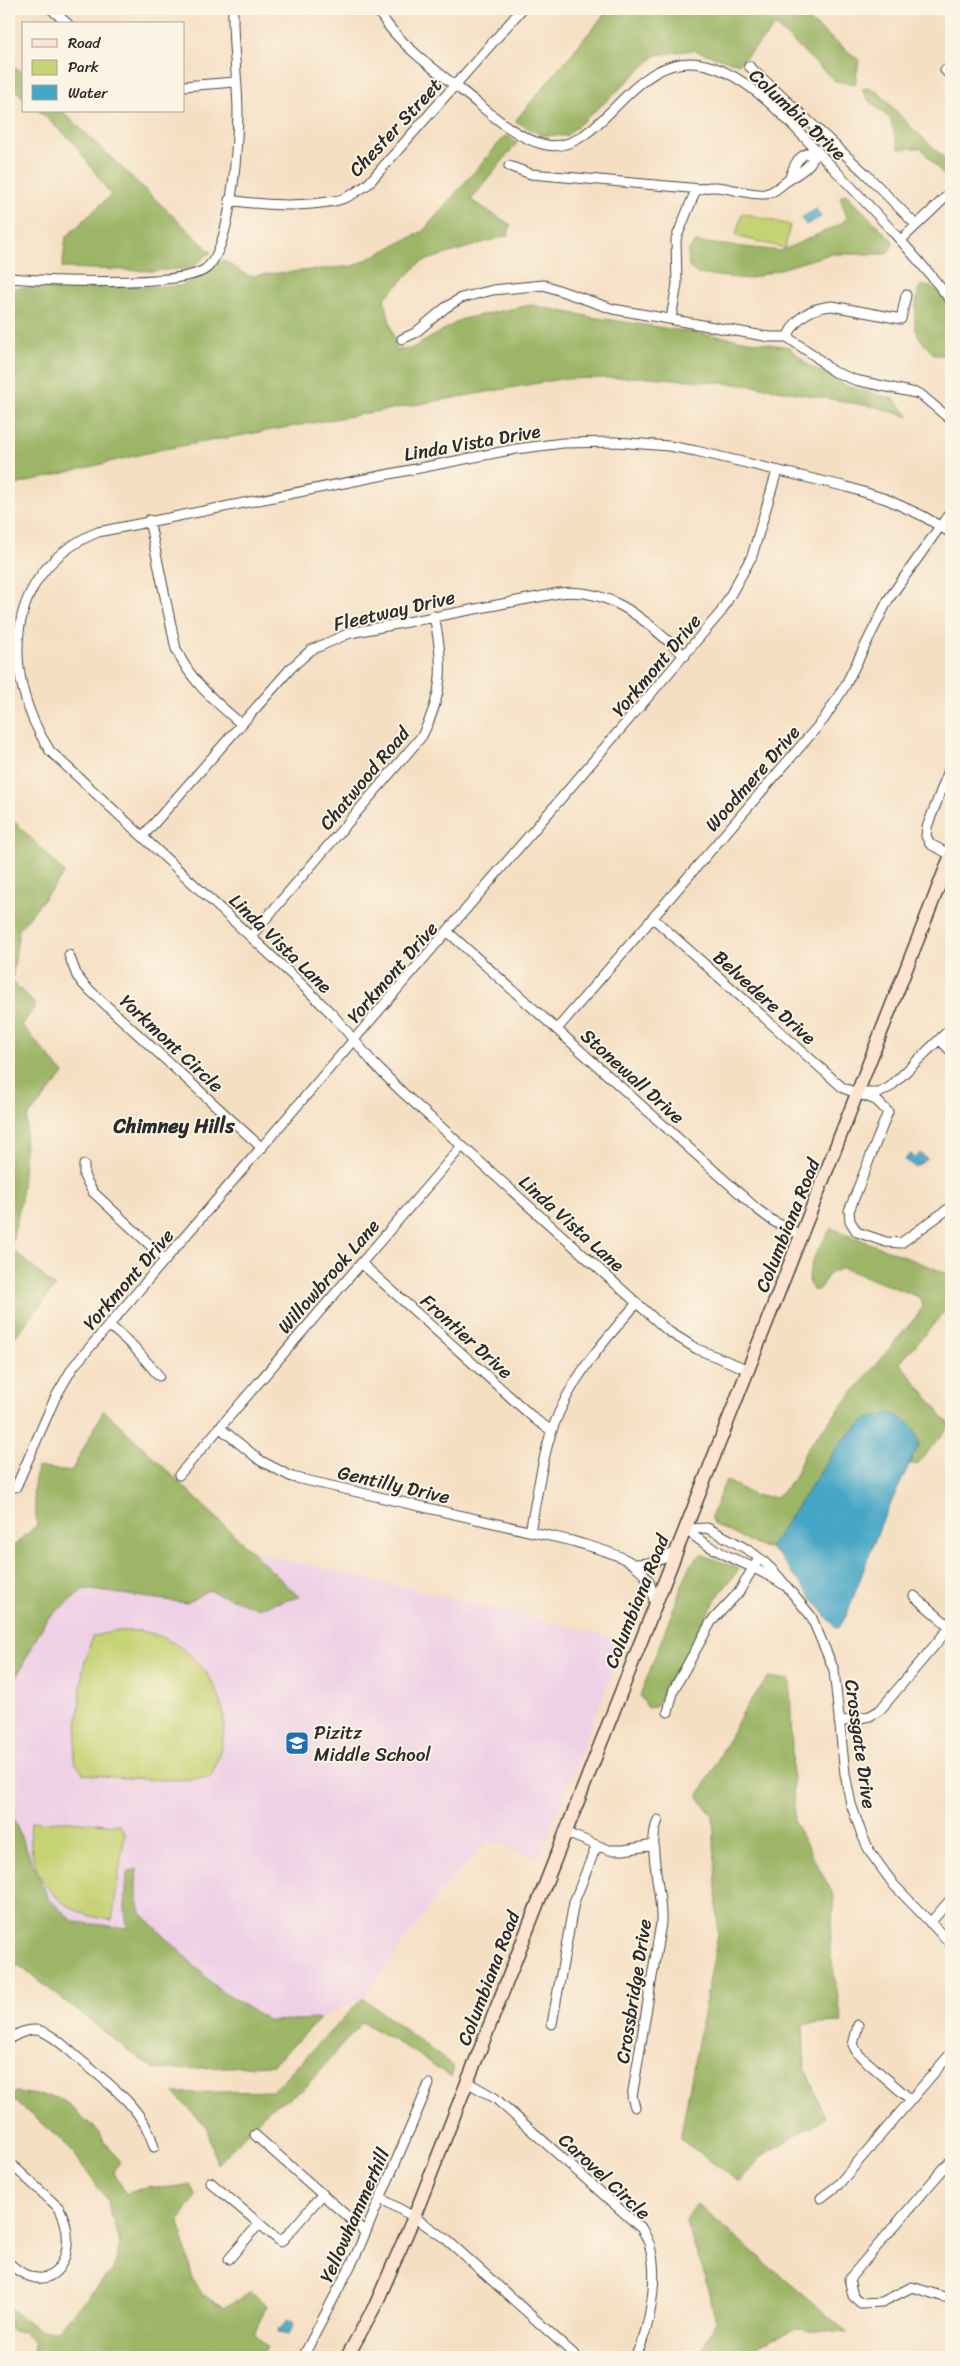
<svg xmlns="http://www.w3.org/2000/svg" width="960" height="2366" font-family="Sriracha,sans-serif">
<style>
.built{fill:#efd0e6}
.green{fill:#c6d374;stroke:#787f50}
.forest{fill:#9cb566;stroke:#647048}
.water{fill:#45a6c5;stroke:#386878}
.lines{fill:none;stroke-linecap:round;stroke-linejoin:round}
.minor-casing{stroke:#494642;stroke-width:11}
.secondary-casing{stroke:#494642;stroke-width:15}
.minor{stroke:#fff;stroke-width:9}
.secondary{stroke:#fde4d1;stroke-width:12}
.labels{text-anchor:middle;stroke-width:4;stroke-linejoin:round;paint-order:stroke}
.street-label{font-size:19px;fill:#2b2b2b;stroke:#fcf5e5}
.poi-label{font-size:19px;fill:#2b2b2b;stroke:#fcf5e5;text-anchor:start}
.neighbourhood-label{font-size:20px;font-weight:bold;fill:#2b2b2b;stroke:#fcf5e5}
</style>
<rect width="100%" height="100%" fill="#fcf5e5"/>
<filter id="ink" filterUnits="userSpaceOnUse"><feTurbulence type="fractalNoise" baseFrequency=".02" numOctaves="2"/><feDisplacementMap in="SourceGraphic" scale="10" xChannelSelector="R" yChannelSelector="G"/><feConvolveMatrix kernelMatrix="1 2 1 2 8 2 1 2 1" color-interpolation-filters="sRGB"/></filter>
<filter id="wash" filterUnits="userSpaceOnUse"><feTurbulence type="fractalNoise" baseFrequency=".0096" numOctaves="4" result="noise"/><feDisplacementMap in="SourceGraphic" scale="20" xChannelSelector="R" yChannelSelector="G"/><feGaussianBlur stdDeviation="1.12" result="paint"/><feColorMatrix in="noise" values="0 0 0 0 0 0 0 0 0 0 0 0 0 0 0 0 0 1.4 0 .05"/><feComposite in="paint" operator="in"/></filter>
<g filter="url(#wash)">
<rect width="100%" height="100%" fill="#f5dfc3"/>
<path class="built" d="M89,1513L625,1640L539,1858L489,1841L437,1897L363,1998L320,2019L281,2029L79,1946L34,1900L9,1836V1650Z"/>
<path class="green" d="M742,213L790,225L785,248L736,236Z
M114,1631C123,1631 133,1630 141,1631C186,1639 226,1681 224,1729C223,1746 217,1761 211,1777C167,1783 126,1778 83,1774L74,1760L83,1669L92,1637Z
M69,1821L119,1825L125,1833L112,1920C57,1914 26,1877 31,1822Z"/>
<path class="forest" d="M609,9H795L859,60L855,84L835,81L776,26L739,64L693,50L656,55L603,104L566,136L541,135L515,121Z
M9,61L24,75V98L9,84Z
M867,87L879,93L910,126L951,164V184L921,148L899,149L890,119L868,100L862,90Z
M39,111H62L211,252L191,268L153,271L62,268L66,237L111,195L73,142Z
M506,135L517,143L471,200L511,225L508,235L421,262L384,299L397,350L411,349L462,319L531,305L591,317L789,347L807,364L846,386L894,399L910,417L876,407L749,385L650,377L561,379L159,450L11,486L9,488V288L182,286L223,260L248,276L354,266L423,231Z
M846,194L892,240L893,245L886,254H830L748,279L697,274L689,267L688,251L695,242L781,251L839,225L847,218L840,197Z
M921,285C959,290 951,330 951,359L945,355H935C915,336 913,331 916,305C917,298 917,292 921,285Z
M9,816L65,873L19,929L12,981L36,1005L22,1025L64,1074L27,1118L21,1200L11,1248L55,1287L9,1344Z
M831,1228L951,1275V1304L900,1363L950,1426L917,1464H910L919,1444L843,1439L769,1548L761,1547L715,1525L711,1517L726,1480L755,1496L776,1497L793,1480L807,1448L919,1313L923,1304L919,1297L842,1268L829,1274L819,1289L814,1291C799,1273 822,1245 831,1228Z
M104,1410L299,1597L257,1608L208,1590L187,1603L84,1589L46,1620L16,1678L9,1731V1550L37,1525L33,1491L37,1467L71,1472Z
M701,1554L739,1569L718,1596L655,1707L648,1708L640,1696L690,1565Z
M768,1677L790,1680L794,1822L834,1896L830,1949L842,2022L803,2024L805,2068L825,2118L763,2155L739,2182L680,2139L718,1934L713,1816L698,1797L743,1712Z
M9,1764L12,1816L48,1898L74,1922L127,1928L125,1908L127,1873L137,1869L136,1888L141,1913L218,1989L269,2021L320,2019L273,2065L154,2070L17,1964L9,1992Z
M363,1998L454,2067L451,2077L414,2052L362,2022L304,2089L270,2108L217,2164L207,2128L174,2093L273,2091Z
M15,2092L60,2098L95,2128L120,2162L113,2171L126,2194L149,2186L160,2188L190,2185L196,2196L179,2222L193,2280L203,2295L225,2307L251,2292L267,2305L254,2334L268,2347L261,2357H33L34,2342L24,2332L13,2331L9,2328V2308L39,2330L56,2331L113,2270L120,2245L107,2200L68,2146L11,2098Z
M697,2204L848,2333L796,2329L760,2344L752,2357H699L716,2321L703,2270L685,2220Z"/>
<path class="water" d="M816,209L821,217L806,225L801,218Z
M911,1153L915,1159L920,1153L927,1159L915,1167L904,1160Z
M890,1413C908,1421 915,1424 919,1444L881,1524L847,1614L839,1628L835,1627L778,1555L769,1548L843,1439L867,1419Z
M288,2319L293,2322L292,2329L288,2335L279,2333L278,2329Z"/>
</g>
<g filter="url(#ink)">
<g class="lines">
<g class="minor-casing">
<path id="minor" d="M51,9L68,24
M378,9C390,37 436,71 461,90C485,108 512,136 542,144C602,161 631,46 706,65C755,77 802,136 836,171C876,213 916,255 951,301
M749,66L865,173L916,225
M945,70L951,76
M184,86L235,82
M509,166L531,174L701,189
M789,180C795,162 798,155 816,150
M229,200C261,205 301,207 334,201C347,199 358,191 368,184L522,9
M901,240L949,194L951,196
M9,278C47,281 176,287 204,270C232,253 237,147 238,115C238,79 232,44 233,9
M671,319L677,284L676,239L695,192C714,179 743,196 765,194C776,192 782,184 791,178C804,170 812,165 816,150
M787,337L815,356L832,371L855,380L920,394L951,420
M787,337C797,317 809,308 832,306L901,319L906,295
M402,339L415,333L445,308L461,298L493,290L544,285L613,309L770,337H787
M149,520L176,649C191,682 215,701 241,724
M951,765L927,827L926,836L930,844L951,855
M143,836L291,668L311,650L350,633L559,593C613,586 648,624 685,656
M653,918L843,1088L876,1100L888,1112L849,1211L850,1221L857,1232L886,1242L901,1243L951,1207
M448,932L757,1209L773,1221L803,1236
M251,936L422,736C444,694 444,662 434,616
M69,955L77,976L84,985L262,1148
M557,1029L824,719L845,686L888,600L951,511
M940,1040L951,1051
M864,1093H879L890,1087L951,1028
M84,1165V1176L93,1192L166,1260
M361,1263L536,1420L552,1431
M109,1325L134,1347L159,1376
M749,1370L697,1349L668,1331L401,1091L375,1065L333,1015L293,976L50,751C0,674 3,571 98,532L516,449L563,443L616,442L669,446L696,451L847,487L886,499L923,516L951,533
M219,1427L261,1461L292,1477L572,1541C597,1549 637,1556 649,1582C652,1588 653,1597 655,1604
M179,1475L462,1146
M16,1487L55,1398L73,1367L721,612L752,556L777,471
M707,1528C743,1546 763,1555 787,1587C756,1564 714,1556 686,1529Z
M530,1531C537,1498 541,1462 552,1430C570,1379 603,1342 637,1303
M634,1564C652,1564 663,1560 678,1550
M787,1587L811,1616L834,1670L845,1774L851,1804L862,1835L870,1852L894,1885L951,1944
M914,1596L950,1627
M668,1712L674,1689L711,1622L739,1592L756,1563
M839,1722L870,1716L880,1710L951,1626
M564,1832L609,1850H624L654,1845
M930,1923L951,1899
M552,2024L574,1902L596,1847
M858,2025L853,2045L858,2054L911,2100
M9,2039C19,2033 29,2028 41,2031C55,2036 67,2049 78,2058C108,2083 144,2108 154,2147
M467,2082L495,2098L642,2229C645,2235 649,2241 650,2247C659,2277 650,2330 635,2357
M635,2107L632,2097L661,1923C663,1892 646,1848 658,1820
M255,2135L365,2232
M951,2160L849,2279L853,2296L861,2303L882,2302L912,2287L951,2299
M9,2162L59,2208C82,2248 55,2306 9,2263
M210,2182L281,2242L323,2194
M380,2198L414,2217L446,2239L577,2357
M821,2198L838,2185L951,2053
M229,2259L259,2224
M303,2357L356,2255L429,2084"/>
</g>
<g class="secondary-casing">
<path id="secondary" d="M347,2357L376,2304L414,2217L951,855"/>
</g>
<use href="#minor" class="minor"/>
<use href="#secondary" class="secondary"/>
</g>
</g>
<defs>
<g id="school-square" transform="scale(1.25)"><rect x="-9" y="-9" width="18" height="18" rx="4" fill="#1f6fb2" stroke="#fcf5e5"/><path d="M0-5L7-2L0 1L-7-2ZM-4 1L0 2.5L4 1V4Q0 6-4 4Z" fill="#fff"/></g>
</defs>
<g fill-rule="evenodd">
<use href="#school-square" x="297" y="1743"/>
</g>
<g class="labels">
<g class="street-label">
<text transform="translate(798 114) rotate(43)" y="7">Columbia Drive</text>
<text transform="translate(395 127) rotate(-47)" y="7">Chester Street</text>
<text transform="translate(472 442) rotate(-10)" y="7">Linda Vista Drive</text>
<text transform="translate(394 610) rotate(-13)" y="7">Fleetway Drive</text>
<text transform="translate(656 665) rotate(-50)" y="7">Yorkmont Drive</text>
<text transform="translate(364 778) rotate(-50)" y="7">Chatwood Road</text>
<text transform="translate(752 778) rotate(-49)" y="7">Woodmere Drive</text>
<text transform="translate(281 943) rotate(44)" y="7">Linda Vista Lane</text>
<text transform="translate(392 972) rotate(-49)" y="7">Yorkmont Drive</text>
<text transform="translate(765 997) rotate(42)" y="7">Belvedere Drive</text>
<text transform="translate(172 1043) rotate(43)" y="7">Yorkmont Circle</text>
<text transform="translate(633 1076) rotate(42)" y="7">Stonewall Drive</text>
<text transform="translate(572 1223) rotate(42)" y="7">Linda Vista Lane</text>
<text transform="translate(787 1225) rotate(-68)" y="7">Columbiana Road</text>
<text transform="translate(328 1276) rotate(-49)" y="7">Willowbrook Lane</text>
<text transform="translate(128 1279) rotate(-49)" y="7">Yorkmont Drive</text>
<text transform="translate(467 1336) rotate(42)" y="7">Frontier Drive</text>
<text transform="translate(394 1484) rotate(13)" y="7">Gentilly Drive</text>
<text transform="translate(636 1601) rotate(-68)" y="7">Columbiana Road</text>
<text transform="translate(861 1744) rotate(82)" y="7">Crossgate Drive</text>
<text transform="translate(488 1978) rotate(-69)" y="7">Columbiana Road</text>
<text transform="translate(633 1991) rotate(-81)" y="7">Crossbridge Drive</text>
<text transform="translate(605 2176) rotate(43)" y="7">Carovel Circle</text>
<text transform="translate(354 2215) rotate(-66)" y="7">Yellowhammerhill</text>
</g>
<g class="poi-label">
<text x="314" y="1739">Pizitz<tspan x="314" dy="22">Middle School</tspan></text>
</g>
<g class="neighbourhood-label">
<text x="174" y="1133">Chimney Hills</text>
</g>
</g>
<rect width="960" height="2366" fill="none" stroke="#fcf5e5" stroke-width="30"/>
<rect x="22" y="22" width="162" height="90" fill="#fcf5e5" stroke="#a8a49b"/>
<rect x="32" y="39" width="25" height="8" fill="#fde4d1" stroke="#a8a49b"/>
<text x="68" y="48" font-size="15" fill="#2b2b2b">Road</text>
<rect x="32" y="60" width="25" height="15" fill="#c6d374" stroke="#a8a49b"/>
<text x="68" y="72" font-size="15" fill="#2b2b2b">Park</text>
<rect x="32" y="85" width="25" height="15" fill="#45a6c5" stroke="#a8a49b"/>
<text x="68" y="98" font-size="15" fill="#2b2b2b">Water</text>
</svg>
